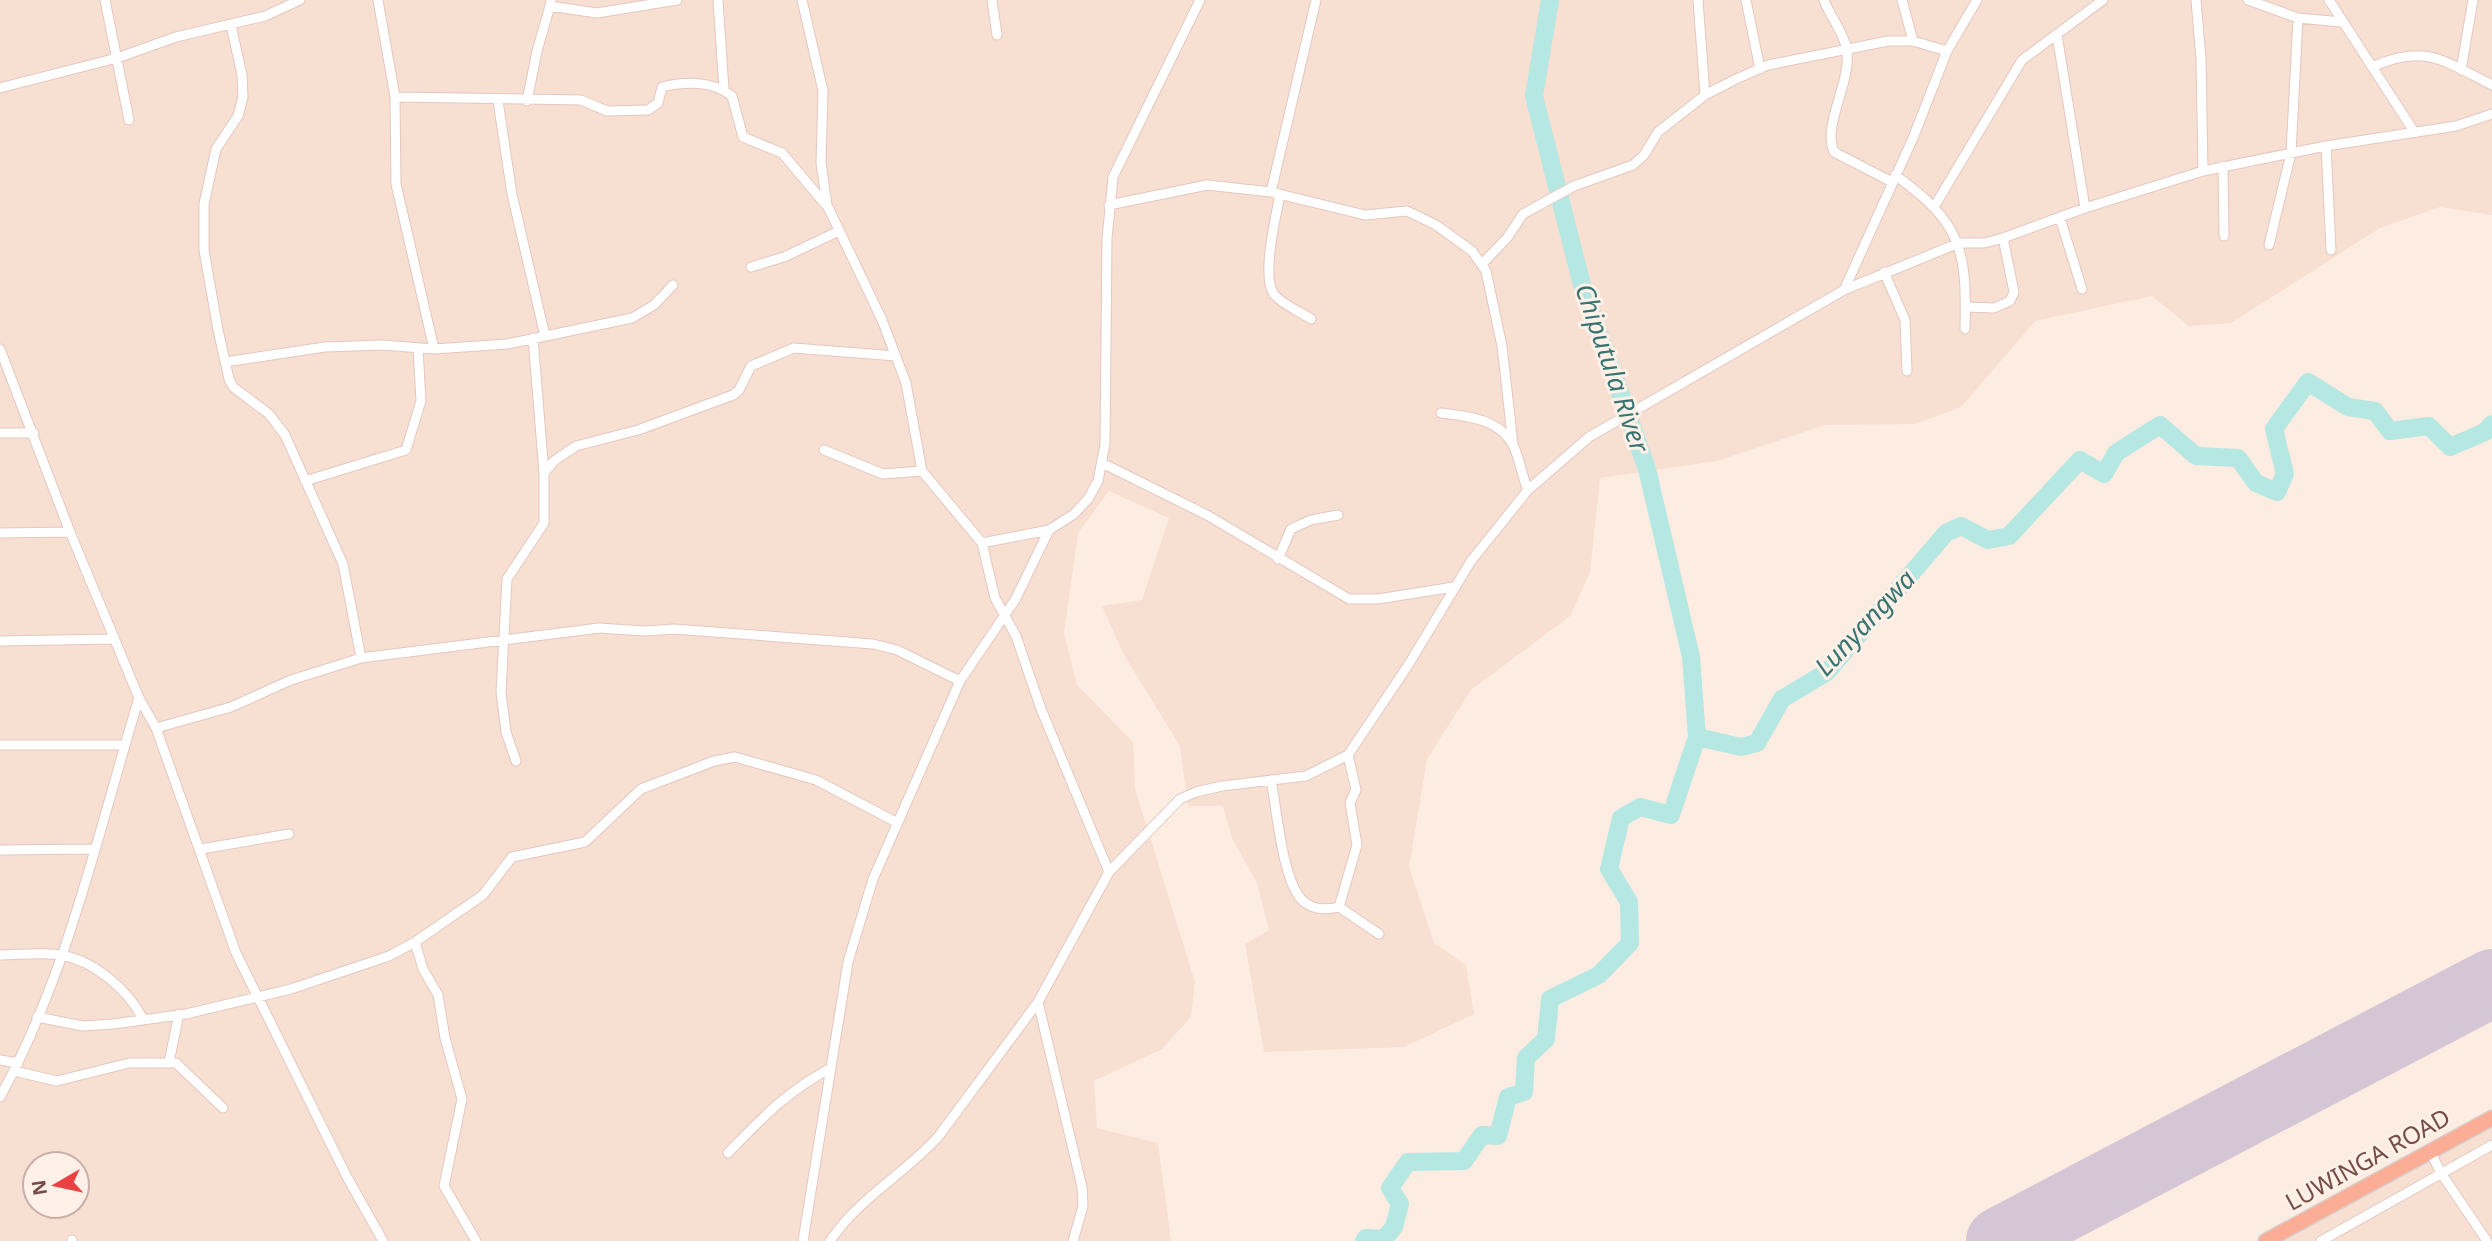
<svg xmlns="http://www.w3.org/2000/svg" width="2492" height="1241" font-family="'Noto Sans',sans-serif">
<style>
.residential{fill:#f7dfd2;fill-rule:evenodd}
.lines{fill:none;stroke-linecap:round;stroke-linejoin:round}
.river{stroke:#b5e7e3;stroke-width:18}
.runway{stroke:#d4c6d4;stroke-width:68}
.minor-casing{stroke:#e3c8c0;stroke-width:11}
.trunk-casing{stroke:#d8cdcb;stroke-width:17}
.minor{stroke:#fff;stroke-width:9}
.trunk{stroke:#fcad96;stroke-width:14}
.labels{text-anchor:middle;stroke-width:6;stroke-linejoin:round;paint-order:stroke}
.street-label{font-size:24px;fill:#754d47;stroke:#fff1e8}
.water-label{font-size:26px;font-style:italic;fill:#387471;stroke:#fff1e8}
</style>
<rect width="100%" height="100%" fill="#fdece1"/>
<path class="residential" d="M0,0H2492V215L2440,207L2380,228L2231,323L2189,326L2152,296L2035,321L1961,407L1915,424L1825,425L1717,461L1600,478L1590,572L1570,616L1471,690L1427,759L1409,867L1434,943L1466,965L1474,1014L1404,1047L1264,1052L1245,944L1269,930L1257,883L1232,838L1223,806H1188L1180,746L1124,655L1102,606L1142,600L1169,518L1109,491L1078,533L1064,633L1077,685L1133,742L1135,789L1195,982L1191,1017L1162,1049L1094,1081L1097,1128L1158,1143L1171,1241H0ZM35,1164H77V1206H35Z
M2492,1127V1241H2279Z"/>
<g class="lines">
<path class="river" d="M1550,0L1534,96L1582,285L1647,469L1691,657L1697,737
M1364,1241L1366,1238L1384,1239L1394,1227L1400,1204L1390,1188L1408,1162L1464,1161L1482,1135L1498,1136L1508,1097L1524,1092L1526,1058L1546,1039L1550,999L1599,975L1630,943L1629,902L1609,869L1621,818L1640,807L1671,815L1697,737L1741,747L1757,743L1782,699L1827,672L1946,533L1961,526L1988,540L2009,536L2080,460L2104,474L2116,453L2160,425L2196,456L2238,458L2256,483L2277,492L2285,474L2274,429L2308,382L2348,407L2375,411L2390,431L2429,426L2450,447L2485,432L2492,424"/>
<path class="runway" d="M2000,1241L2492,983"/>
<g class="minor-casing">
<path id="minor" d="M105,0L129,120
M378,0L395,97L581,100L607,111L648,110L658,103L662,87C685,81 713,81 732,96L743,137L782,153L826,205
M551,0L550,6L597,13L677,0
M718,0L724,90
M802,0L823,91L821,163L827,205L882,320L906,383L922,471L982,543L995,598L1016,636L1041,709L1109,872
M992,0L997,35
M1698,0L1705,95
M1746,0L1760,69
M1824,0C1830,17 1844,32 1847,50C1851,84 1822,125 1834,152L1892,182
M1902,0L1913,41
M2196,0L2201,59L2203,171
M2248,0L2298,18L2341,22
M2329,0L2413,130
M231,25L242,75L243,97L238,116L216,149L204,204V250L218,330L229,379L233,387L269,414L285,435L343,564L361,658
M2057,35L2085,208
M2372,67C2425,43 2444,61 2492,85
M2461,70L2473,0
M0,88L117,58L176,37L265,16L300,0
M395,97L396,184L434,349
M498,101L512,194L545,336
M527,101L537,51L550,6
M2326,146L2331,250
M2223,166L2224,236
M1895,175C1962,223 1967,250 1965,329
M1271,192L1316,0
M1280,195C1276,216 1261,277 1274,294C1281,304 1301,312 1311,319
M1109,205L1207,185L1271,192L1365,215L1407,211L1436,225L1472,251L1486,271L1502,346L1513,444
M1934,207L2022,60L2103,0
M2060,218L2082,289
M2269,245L2291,153L2298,18
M1482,264L1507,238L1523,214L1574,186L1633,165L1644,155L1658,132L1705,95L1736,79L1768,65L1888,41H1913L1947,51
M751,267L784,257L839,231
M1884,272L1905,320L1907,371
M1844,290L1913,138L1947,51L1977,0
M1965,307L1994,308L2010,301L2014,292L2003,238
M533,338L544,473
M0,349L70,532L139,698L156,728L236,953L347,1177L383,1241
M225,362L325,347L382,345L434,349L507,344L632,318L654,305L673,285
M1441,413C1467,416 1501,419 1514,447C1520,461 1522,476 1528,490
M0,433H34
M824,450L883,474L922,471
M1102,463L1207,515L1349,599H1378L1454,587
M305,481L406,450L421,401L418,348
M0,533L70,532
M982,543L1049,530
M1278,559L1291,529L1311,520L1338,515
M0,641L114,639
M156,728L231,707L291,680L361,658L599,628L645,631L674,629L873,644L897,650L960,681
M0,745H124
M516,761L506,732L501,692L507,579L544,523V473L554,461L576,446L638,430L733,395L739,390L751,366L794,348L896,356
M1271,780C1277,809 1282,881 1303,901C1313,910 1327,910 1339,907L1357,845L1350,803L1356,790L1348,755
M201,849L289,834
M0,850L94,849
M1339,907L1379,934
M415,942L423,969L438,995L445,1038L462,1099L444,1186L476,1241
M0,955C19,955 41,952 60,955C94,960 128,990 143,1019
M1038,1002L1082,1187L1083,1206L1073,1241
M37,1017L83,1026L113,1024L186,1014L291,989L389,956L415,942L483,895L512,857L585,842L641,789L714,761L735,757L816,780L896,822
M0,1060L18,1063
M169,1062L179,1014
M14,1071L57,1081L129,1063H176L223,1108
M0,1097C68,974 98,832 139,698
M2430,1151L2441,1173L2487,1241
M728,1153C763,1117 786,1092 831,1068
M72,1241V1240
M803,1241L848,962L873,879L960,681L1015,600L1049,530L1074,514L1088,499L1098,481L1105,444L1107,239L1113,177L1200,0
M830,1241C861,1196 902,1176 938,1137L1038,1002L1109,872L1180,799L1196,792L1222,786L1306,776L1348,755L1407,667L1471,561L1528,490L1589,437L1844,290L1959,243H1984L2003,238L2085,208L2203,171L2326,146L2456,126L2492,114
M2321,1241L2492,1145"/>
</g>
<g class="trunk-casing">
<path id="trunk" d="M2266,1241L2492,1118"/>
</g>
<use href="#minor" class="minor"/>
<use href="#trunk" class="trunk"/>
</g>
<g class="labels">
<g class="street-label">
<text transform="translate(2368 1160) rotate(-29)" y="8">LUWINGA ROAD</text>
</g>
<g class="water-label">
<text transform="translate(1612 368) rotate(71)" y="9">Chiputula River</text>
<text transform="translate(1865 623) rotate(-47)" y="9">Lunyangwa</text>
</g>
</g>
<g transform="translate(56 1185) rotate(261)"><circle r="33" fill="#fff1e8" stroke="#c8afa8" stroke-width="2"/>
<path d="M0-5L12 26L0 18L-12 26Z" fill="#ec4142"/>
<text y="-10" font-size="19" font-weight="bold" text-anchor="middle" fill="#754d47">N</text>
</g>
</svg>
